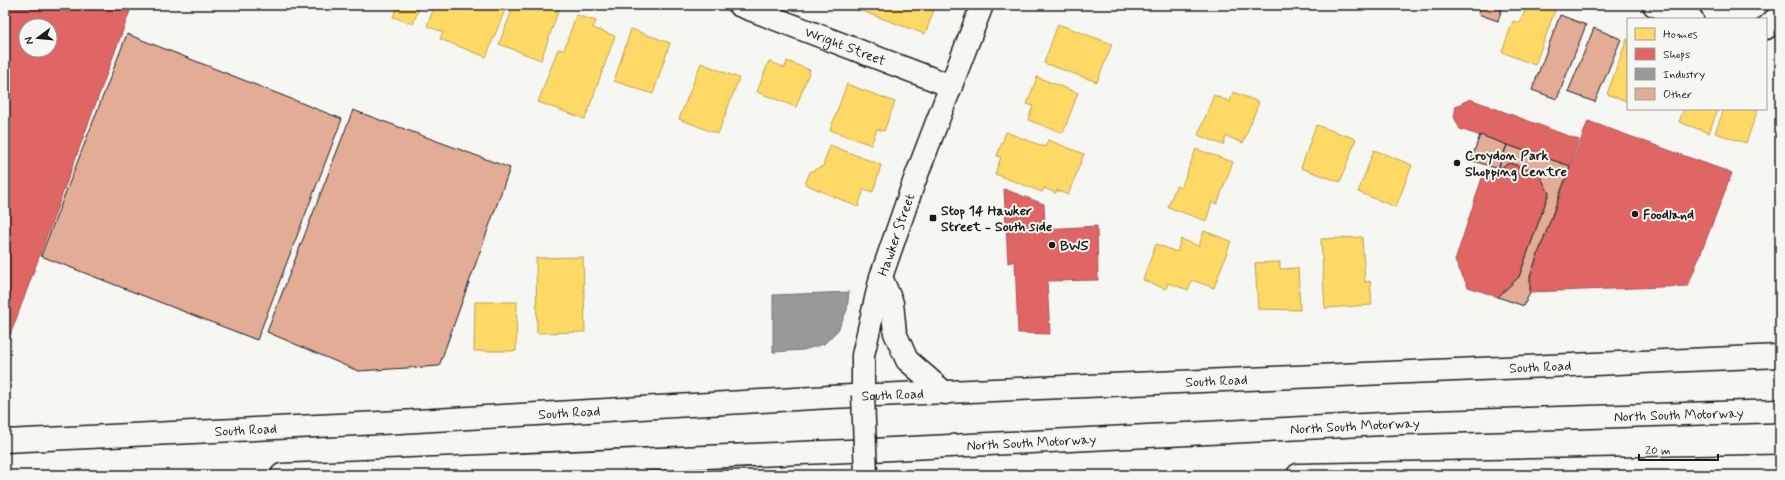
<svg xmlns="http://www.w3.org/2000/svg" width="1785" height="480" font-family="Mynerve,sans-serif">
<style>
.homes{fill:#ffd966;stroke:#bba050}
.shops{fill:#e06666;stroke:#a55050;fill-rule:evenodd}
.industry{fill:#999;stroke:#747474}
.building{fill:#e2ac97;stroke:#1c1c1c}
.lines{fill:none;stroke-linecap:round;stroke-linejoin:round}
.minor-casing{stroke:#1c1c1c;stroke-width:25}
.major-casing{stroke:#1c1c1c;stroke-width:25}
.highway-casing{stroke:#1c1c1c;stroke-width:25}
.minor{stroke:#f6f6f2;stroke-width:22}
.major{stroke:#f6f6f2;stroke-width:22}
.highway{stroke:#f6f6f2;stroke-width:22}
.major-bridge-casing{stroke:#1c1c1c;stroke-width:25;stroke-linecap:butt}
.major-bridge{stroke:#f6f6f2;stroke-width:22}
.poi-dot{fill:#1c1c1c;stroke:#f6f6f2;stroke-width:1.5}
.labels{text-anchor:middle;stroke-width:4;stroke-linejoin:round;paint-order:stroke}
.street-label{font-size:14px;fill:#1c1c1c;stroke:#f6f6f2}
.poi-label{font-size:14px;font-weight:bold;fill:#1c1c1c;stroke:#f6f6f2;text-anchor:start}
</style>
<rect width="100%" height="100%" fill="#f6f6f2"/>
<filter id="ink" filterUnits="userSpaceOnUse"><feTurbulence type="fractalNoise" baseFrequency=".025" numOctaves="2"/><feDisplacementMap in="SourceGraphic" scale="8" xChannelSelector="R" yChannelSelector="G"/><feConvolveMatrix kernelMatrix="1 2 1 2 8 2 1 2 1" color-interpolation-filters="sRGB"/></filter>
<g filter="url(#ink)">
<path class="homes" d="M398,5H420L413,24L393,17Z
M435,5H507L486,57L440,39L443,32L427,26Z
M514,5L560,6L541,60L499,44Z
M845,5H936L925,34Z
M1527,5H1557L1535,65L1502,52L1513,21L1520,23Z
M576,15L596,21L593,28L615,36L585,119L538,102L558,49L564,50Z
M1058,24L1112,44L1097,82L1044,63Z
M631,29L670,43L653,94L614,81Z
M1627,39H1628V102L1607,94Z
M769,61L785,68L787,61L810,70L796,107L757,92Z
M701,63L739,78L718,134L679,119Z
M1037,77L1078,93L1063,133L1028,120L1033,106L1027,104Z
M847,84L895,102L884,131L877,129L871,145L830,130Z
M1233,92L1259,102L1243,143L1226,136L1223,145L1198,135L1214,95L1230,102Z
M1684,109H1718L1709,133L1679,122Z
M1724,109H1758L1746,143L1715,133Z
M1316,125L1356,139L1340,182L1301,168Z
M1006,132L1045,147L1048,140L1084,154L1068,195L1057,190L1056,193L1044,188L1042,192L995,174L1001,157L997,156Z
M830,145L881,165L873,192L864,189L858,207L805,184L810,172L823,166Z
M1196,149L1233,162L1217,204L1212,202L1206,221L1168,207L1176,186L1181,188Z
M1374,150L1412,165L1396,207L1358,192Z
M1204,231L1231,241L1214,288L1192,280L1188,290L1168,283L1166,289L1143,280L1156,244L1177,252L1181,239L1199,246Z
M1362,237L1365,282L1370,281L1372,305L1325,308L1321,239Z
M583,257L585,332L537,333L536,258Z
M1280,262V269L1298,268L1300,310L1258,309L1255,263Z
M475,302H517L516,351H474Z"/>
<path class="shops" d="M5,5H114L130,11L5,349ZM26,26H50V50H26Z
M1470,99L1579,140L1570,166L1460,129L1454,117L1456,106Z
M1588,121L1732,173L1688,286L1530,292V276Z
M1509,163L1538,172L1549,193L1519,277L1498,297L1468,287L1455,261L1482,178Z
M1004,189L1044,204L1045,229L1097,226L1098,280L1047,281L1050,334L1018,333L1015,261L1008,263Z"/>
<path class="industry" d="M849,292L847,310L838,330L824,344L803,350L773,352V295Z"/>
<path class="building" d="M1469,5H1503L1498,21L1478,14L1480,9Z
M1560,15L1586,25L1557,99L1532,90Z
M1594,28L1621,39L1595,102L1568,92Z
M127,34L342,119L257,340L41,256Z
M353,110L510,168L439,366L358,371L267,332Z
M1480,135L1507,145L1498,169L1471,160Z
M1507,145L1570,166L1530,276V292L1524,306L1498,297L1519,277L1549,193L1538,172L1509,163L1498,169Z"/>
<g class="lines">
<g class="minor-casing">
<g id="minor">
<path id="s1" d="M739,5L951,86"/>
<path d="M1654,5L1692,19"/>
<path d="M1766,28L1780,15"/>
<path d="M881,277L892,303L895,333L907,360L945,393"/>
<path id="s2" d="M863,395V355L881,277L914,182L982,5"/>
</g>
</g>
<g class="major-casing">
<g id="major">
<path id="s3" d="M5,441L400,422L830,397L1780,356"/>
</g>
</g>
<g class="highway-casing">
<g id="highway">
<path id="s4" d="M282,475L872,450L1402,423L1780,411"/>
<path d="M1298,475L1780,466"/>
</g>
</g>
<use href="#minor" class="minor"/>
<use href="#major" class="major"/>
<use href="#highway" class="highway"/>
<g class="major-bridge-casing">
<path id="major-bridge" d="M863,395L866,475"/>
</g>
<use href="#major-bridge" class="major-bridge"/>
</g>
</g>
<g class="poi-dot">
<circle cx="1457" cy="163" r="4"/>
<circle cx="1635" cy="214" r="4"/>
<rect x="929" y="214" width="8" height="8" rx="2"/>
<circle cx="1052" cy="245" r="4"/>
</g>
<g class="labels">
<g class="street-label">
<text dy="5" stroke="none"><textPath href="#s1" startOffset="114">Wright Street</textPath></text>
<text dy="5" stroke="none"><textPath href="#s2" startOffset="165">Hawker Street</textPath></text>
<text dy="5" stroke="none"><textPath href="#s3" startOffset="1537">South Road</textPath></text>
<text dy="5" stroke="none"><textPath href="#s3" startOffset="1213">South Road</textPath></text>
<text dy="5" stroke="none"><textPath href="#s3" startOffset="889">South Road</textPath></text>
<text dy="5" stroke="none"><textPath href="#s3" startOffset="565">South Road</textPath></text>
<text dy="5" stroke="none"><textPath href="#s4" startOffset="1398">North South Motorway</textPath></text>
<text dy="5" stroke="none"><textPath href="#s4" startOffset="1074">North South Motorway</textPath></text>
<text dy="5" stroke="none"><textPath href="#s3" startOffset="241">South Road</textPath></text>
<text dy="5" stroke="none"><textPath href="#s4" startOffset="750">North South Motorway</textPath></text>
</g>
<g class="poi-label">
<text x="1465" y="160">Croydon Park<tspan x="1465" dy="16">Shopping Centre</tspan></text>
<text x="941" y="215">Stop 14 Hawker<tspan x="941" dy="16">Street - South side</tspan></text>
<text x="1643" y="219">Foodland</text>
<text x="1060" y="250">BWS</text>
</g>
</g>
<rect width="1785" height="480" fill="none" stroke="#f6f6f2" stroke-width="20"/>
<rect x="10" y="10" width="1765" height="460" fill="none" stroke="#1c1c1c" stroke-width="1.5" filter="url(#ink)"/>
<rect x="1627" y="18" width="140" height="92" fill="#f6f6f2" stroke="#9f9f9c"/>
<rect x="1635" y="28" width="20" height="12" fill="#ffd966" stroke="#9f9f9c"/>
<text x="1663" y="38" font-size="12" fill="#1c1c1c">Homes</text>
<rect x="1635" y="48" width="20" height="12" fill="#e06666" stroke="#9f9f9c"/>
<text x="1663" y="58" font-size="12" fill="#1c1c1c">Shops</text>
<rect x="1635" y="68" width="20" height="12" fill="#999999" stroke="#9f9f9c"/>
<text x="1663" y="78" font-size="12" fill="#1c1c1c">Industry</text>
<rect x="1635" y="88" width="20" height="12" fill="#e2ac97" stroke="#9f9f9c"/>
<text x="1663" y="98" font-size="12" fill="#1c1c1c">Other</text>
<g transform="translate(38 38) rotate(254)"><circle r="19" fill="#f6f6f2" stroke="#9f9f9c"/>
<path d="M0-3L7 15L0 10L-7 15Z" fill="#1c1c1c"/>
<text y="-6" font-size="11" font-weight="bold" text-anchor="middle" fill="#1c1c1c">N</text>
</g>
<path d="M1639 454v6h79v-6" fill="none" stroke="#1c1c1c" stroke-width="2"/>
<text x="1645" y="454" font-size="12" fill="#1c1c1c" stroke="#f6f6f2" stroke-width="3" paint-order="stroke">20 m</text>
</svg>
